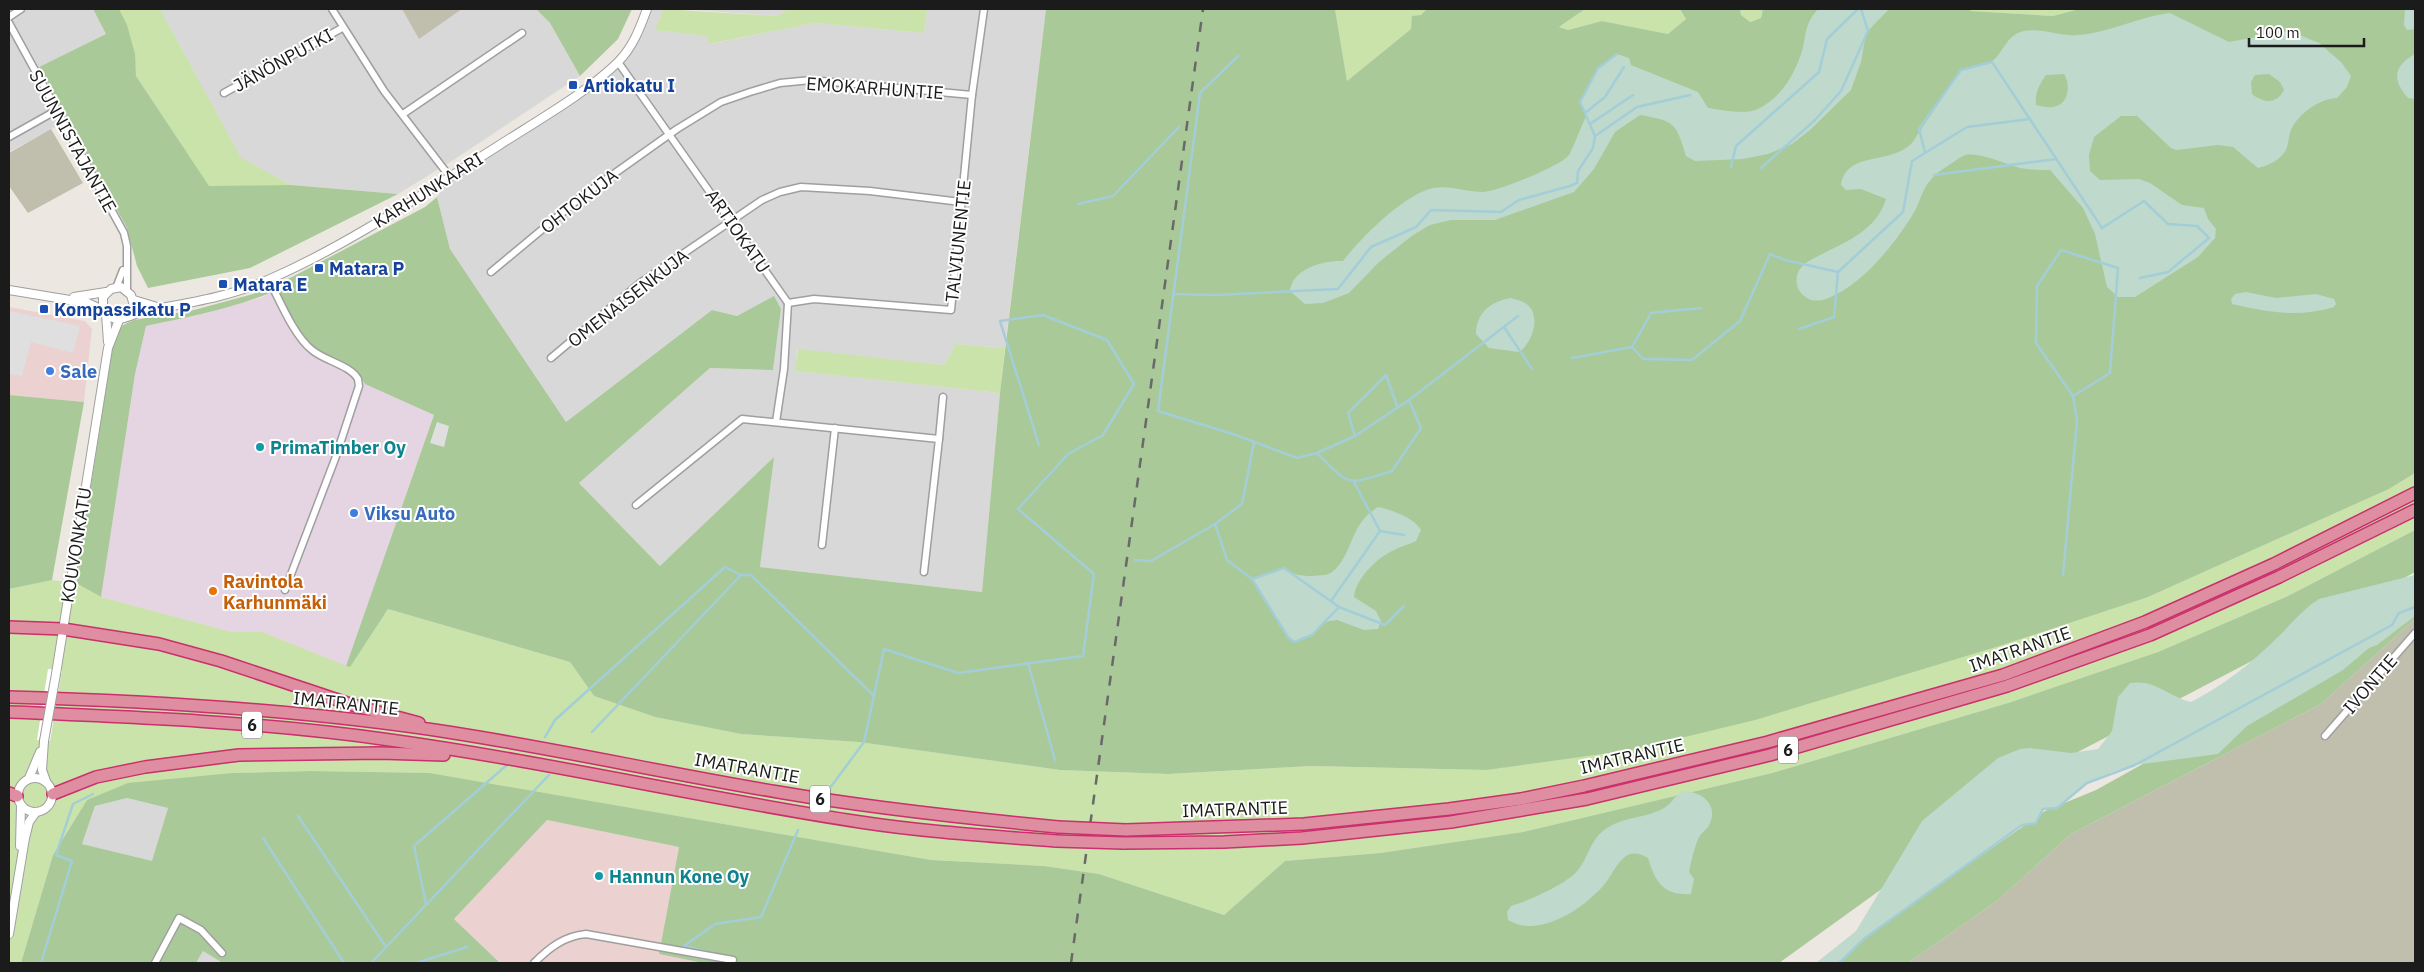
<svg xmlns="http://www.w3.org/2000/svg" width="2424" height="972" font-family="'IBM Plex Sans',sans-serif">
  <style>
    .residential { fill: #d9d8d8 }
    .commercial { fill: #ecd1d1 }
    .industrial { fill: #e5d4e2 }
    .construction { fill: #c0bfae }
    .grass { fill: #c9e3aa }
    .forest { fill: #a9c999; fill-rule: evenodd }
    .wetland { fill: #bfd9cc; fill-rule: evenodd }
    .parking { fill: #dfdfdf }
    .pier { fill: #fff }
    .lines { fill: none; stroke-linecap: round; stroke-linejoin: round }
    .stream { stroke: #a4ced7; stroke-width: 2.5 }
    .minor-casing { stroke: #9f9f9f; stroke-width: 9 }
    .tertiary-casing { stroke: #9f9f9f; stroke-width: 10 }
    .motorway-casing { stroke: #c9306c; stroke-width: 14 }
    .minor { stroke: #fff; stroke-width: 6 }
    .tertiary { stroke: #fff; stroke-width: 8 }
    .motorway { stroke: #df8da1; stroke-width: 11 }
    .rail { stroke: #696969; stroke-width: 2.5; stroke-dasharray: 10 10; stroke-linecap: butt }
    .tertiary-bridge-casing { stroke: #9f9f9f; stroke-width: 10; stroke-linecap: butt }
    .motorway-bridge-casing { stroke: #c9306c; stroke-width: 14; stroke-linecap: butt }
    .tertiary-bridge { stroke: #fff; stroke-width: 8 }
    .motorway-bridge { stroke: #df8da1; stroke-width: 11 }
    .transit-dot { fill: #1a4fb4; stroke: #fff; stroke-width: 2 }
    .shop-dot { fill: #3f7fe0; stroke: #fff; stroke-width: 2 }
    .culture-dot { fill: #0f9aa8; stroke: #fff; stroke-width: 2 }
    .food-dot { fill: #e8710a; stroke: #fff; stroke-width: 2 }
    .labels { text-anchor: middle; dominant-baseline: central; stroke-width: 4; stroke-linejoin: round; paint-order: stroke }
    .shield { fill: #fff; stroke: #5f5f5f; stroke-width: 1 }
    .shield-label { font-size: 16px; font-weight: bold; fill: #1b1b1b }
    .street-label { font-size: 18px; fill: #1b1b1b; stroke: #fff }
    .transit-label { font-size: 18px; font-weight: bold; fill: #164399; stroke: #fff; text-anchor: start }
    .shop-label { font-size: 18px; font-weight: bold; fill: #366cbe; stroke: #fff; text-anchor: start }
    .culture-label { font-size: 18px; font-weight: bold; fill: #0d838f; stroke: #fff; text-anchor: start }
    .food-label { font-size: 18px; font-weight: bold; fill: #c56008; stroke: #fff; text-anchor: start }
  </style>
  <rect width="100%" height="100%" fill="#ece8e1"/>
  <g class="residential">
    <polygon points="9,9 93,9 106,34 39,67 68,120 9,152"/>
    <polygon points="160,9 402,9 419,38 462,9 536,9 550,23 580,76 455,159 398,194 291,185 241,159"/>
    <polygon points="647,9 664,9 656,30 708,36 710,44 815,23 924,33 927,9 1046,9 1005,348 956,344 944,365 797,350 796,371 1000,393 982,592 760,567 773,458 660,566 579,483 710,368 773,370 781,309 774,297 737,316 712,310 566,422 450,249 437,197 450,177 543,117 618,62"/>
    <polygon points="681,9 788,9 778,16"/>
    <polygon points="127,798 168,808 152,862 82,844 95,806"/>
    <polygon points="203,951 221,961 223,963 196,963"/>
  </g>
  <g class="commercial">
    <polygon points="9,307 85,321 92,329 84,402 9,395"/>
    <polygon points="547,820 679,847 659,954 703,963 500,963 454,919"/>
  </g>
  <polygon class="industrial" points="277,290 302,337 321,354 358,373 365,384 434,415 346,666 262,632 232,632 101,597 135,374 146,326 195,316 260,298"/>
  <g class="construction">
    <polygon points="402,9 462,9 419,39"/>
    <polygon points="51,129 83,183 28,213 9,186 9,153"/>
    <polygon points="2415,619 2415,963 1908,963 1997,901 2071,834 2321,704"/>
  </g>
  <g class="grass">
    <path d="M119,9H160L241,158L291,185L209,187L136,76C135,51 130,31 119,9Z"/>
    <polygon points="664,9 778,16 788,9 927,9 924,33 815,23 709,44 707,36 655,30"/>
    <polygon points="1335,9 1427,9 1411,29 1347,81"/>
    <polygon points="1585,9 1680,9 1686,19 1668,34 1602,21 1568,30 1559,27"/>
    <polygon points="1740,9 1763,9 1761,18 1749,22 1741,15"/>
    <polygon points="1969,9 2079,9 2053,16 1971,11"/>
    <polygon points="956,344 1005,348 1000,393 795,371 798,349 944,365"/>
    <polygon points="2415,473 2415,530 2288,596 2158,652 2008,703 1772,773 1523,832 1380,853 1285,861 1224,915 1099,874 1044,866 931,860 430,773 311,771 233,773 87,800 53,855 21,963 9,963 9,589 51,580 76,583 101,597 232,632 262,632 349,667 388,609 570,662 594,696 655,717 741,734 859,742 1060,770 1168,774 1312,766 1486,770 2148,597 2389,489"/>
  </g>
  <g class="forest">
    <polygon points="93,9 119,9 127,25 135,54 136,76 209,186 291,185 398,194 250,268 148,288 137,266 127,228 39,67 106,34"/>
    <polygon points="536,9 632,9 618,39 580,76 550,23"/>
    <path d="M1046,9H1335L1347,81L1411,29L1412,16L1421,15L1427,9H1585L1559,27L1568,30L1602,21L1668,34L1686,19L1680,9H1740L1741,15L1750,22L1761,18L1763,9H1969L1971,11L2053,16L2079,9H2415V473L2389,489L2148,597L1996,647L1755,720L1631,750L1486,770L1312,766L1168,774L1060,770L859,742L741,734L655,717L594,696L570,662L388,609L350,667L346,666L434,415L365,384L358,373L321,354L302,337L277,290C236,308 190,317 146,326L135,374L101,597L76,583L113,343L121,326L134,320L194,310L253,294L292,277L425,207L437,197L450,249L566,422L712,310L737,316L774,296L781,309L773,370L710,368L579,483L660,566L774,457L760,567L982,592L1000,393Z"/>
    <polygon points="9,395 84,402 52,580 9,589"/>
    <path d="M2415,530V572L2309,631L2055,764L1779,963H703L659,954L679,847L547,820L454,919L500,963H223L203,951L196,963H21L53,855L87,800L128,783L233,773L311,771L430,773L931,860L1044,866L1099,874L1224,915L1285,861L1380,853L1523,832L1772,773L2008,703L2158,652L2288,596ZM127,798L168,808L152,861L82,844L95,806Z"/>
    <polygon points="2415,616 2415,619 2321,704 2071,834 1997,901 1908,963 1836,963 1851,946 2045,811 2096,790 2317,667"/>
  </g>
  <g class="wetland">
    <path d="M1818,9H1889L1866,33L1861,62L1851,90L1810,130L1792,144L1768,154L1743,159L1695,161L1686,156C1676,123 1675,121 1640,115L1615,132L1594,169L1574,192L1495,220H1451L1430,225L1413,235L1379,262L1349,293L1323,303L1305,304L1290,291C1292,269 1323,260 1343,261C1362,237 1403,195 1433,188C1449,185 1467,192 1483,192C1499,191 1559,167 1569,155C1572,151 1582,124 1586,117L1580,102L1598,68L1617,54L1629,58L1631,65L1698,92L1708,108C1722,110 1745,115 1758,109C1781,98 1795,74 1802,51C1807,32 1804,25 1818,9Z"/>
    <polygon points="2405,9 2415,9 2415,29 2407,30 2404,25"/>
    <path d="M2170,13L2229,42L2290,31L2319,43L2341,62L2351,76L2347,87L2337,98C2319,99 2299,113 2291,130C2288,137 2289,147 2284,153C2278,161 2267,166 2258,168L2233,147L2218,145L2176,150L2171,148L2137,116H2121L2094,137L2089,155L2090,171L2100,180L2139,179L2150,183L2182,205L2204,208L2208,219L2216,229L2215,238L2198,257L2135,297H2118L2107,287L2095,234L2083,208L2050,170C2040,170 2030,170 2020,168C2006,164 1979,152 1965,155C1960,157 1954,162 1949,165C1917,185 1927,195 1908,222C1889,251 1860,286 1826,299C1800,308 1784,275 1809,261C1838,244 1875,235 1886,199L1861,189L1846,190L1841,185C1847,150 1889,166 1912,143L1961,70C1970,67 1983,66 1991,62C2001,56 2005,40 2016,34C2033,24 2059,37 2077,35C2110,33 2137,17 2170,13ZM2064,74C2071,85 2069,105 2053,107C2048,108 2041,106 2036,105C2035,93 2039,85 2046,75ZM2269,74L2280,82L2284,90C2276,105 2263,103 2252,94L2251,82L2255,75Z"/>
    <path d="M2415,54V99L2408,98C2392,80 2393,66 2415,54Z"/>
    <path d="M2246,292L2276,298L2316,294L2334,299L2336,304L2334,307C2299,318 2266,312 2232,304L2231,299L2235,294Z"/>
    <path d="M1511,298C1517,300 1524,301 1529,306C1541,319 1531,344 1519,352L1489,348L1476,334C1476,313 1491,301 1511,298Z"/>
    <path d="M1378,507C1392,510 1413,517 1421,530L1416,541C1409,545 1401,546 1394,550C1377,558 1356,578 1354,597L1376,611L1381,621L1378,629L1364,630L1337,620L1324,622L1312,635L1294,642L1288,637L1252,579L1284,568C1294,575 1301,576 1313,576C1319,575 1327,576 1332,572C1353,556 1349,524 1378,507Z"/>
    <path d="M2415,575V616L2377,645L2369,648L2343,670L2247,726L2218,754L2135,765L2114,771L2087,783L2057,808L2043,809L2036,823L2022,825L1865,938L1839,963H1816L1856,931L1922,821L1998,758L2020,749L2030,748L2071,753L2098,749L2112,731L2118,697L2130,683C2156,679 2167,696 2191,702C2223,686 2254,661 2279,636C2292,623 2303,609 2319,599Z"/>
    <path d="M1684,791C1704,792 1720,807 1708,827C1705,831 1700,834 1698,839C1694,850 1691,861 1689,872L1694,879L1691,894C1663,896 1655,881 1648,858C1641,854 1634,851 1626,856C1616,863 1611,877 1603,886C1583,909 1538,939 1508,920L1507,912L1511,906C1528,901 1567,884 1578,870C1588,858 1590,841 1603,831C1621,816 1645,819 1664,808C1673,803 1674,795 1684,791Z"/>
  </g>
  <g class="parking">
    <polygon points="9,311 80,326 73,353 31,342 22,376 9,374"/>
    <polygon points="437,422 449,426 444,447 430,443"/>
  </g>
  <polygon class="pier" points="48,669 62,670 50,741 37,740"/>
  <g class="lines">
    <g class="stream">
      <polyline points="1238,56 1200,93 1158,411 1236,435 1297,458 1317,453 1355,436 1409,400 1518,316"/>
      <polyline points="1585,113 1605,97 1624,67"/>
      <polyline points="1590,124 1633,95"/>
      <polyline points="1595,136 1637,107 1690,95"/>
      <polyline points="1925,152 1919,129 1961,70 1992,62 2102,228 2144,201 2168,224 2197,226 2209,238 2168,272 2140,278"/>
      <polyline points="1731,167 1736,146 1819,72 1827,39 1858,9"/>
      <polyline points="1761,168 1815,120 1841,91 1868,31 1861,9"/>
      <polyline points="1934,175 2056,159"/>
      <polyline points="1078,204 1113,196 1179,127"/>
      <polygon points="2061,250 2118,268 2110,373 2073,396 2036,343 2037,286"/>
      <polyline points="1173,294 1217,295 1338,289 1371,247 1416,227 1431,210 1501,212 1519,200 1570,186 1577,183 1578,171 1593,148 1595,136 1580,102 1598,68 1617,54"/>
      <polyline points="1504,327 1532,369"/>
      <polyline points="1799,329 1834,317 1838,272 1903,212 1912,161 1967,127 2030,119"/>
      <polyline points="1632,347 1643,359 1692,360 1740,321 1770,254 1785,260 1838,272"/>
      <polyline points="1572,358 1632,347 1651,313 1701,308"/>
      <polyline points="1355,436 1348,413 1386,375 1397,406"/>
      <path d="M1317,453C1352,488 1345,485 1392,471L1421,428L1409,400"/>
      <polyline points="1354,482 1380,531"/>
      <polyline points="1215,524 1227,560 1252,579 1288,637 1294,642 1312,635 1339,607"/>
      <polyline points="1380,531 1404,535"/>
      <polyline points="1135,560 1151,561 1215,524 1242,504 1254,442"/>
      <polyline points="2063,575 2077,421 2073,396"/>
      <polyline points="1252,579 1284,568 1339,607 1385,625 1404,606"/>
      <polyline points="1331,601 1380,531"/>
      <polyline points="1028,663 1055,760"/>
      <polyline points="592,732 741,575"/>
      <polyline points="545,737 555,720 725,567 741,575 751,575 873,695"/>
      <polyline points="827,792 864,742 884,649 958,673 1083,656 1094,574 1018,509 1068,454 1103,435 1134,384 1107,340 1043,315 1000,321 1039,445"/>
      <polyline points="298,816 386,947"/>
      <polyline points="263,838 344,963"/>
      <polyline points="426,904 414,846 508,764"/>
      <polyline points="684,946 715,924 761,917 798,830"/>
      <polyline points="684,946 716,954"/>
      <polyline points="41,963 72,861 56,855 73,804 93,794"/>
      <polyline points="371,963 549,775"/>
      <polyline points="416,963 467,947"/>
      <polyline points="1839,963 1865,938 2022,825 2036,823 2043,809 2057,808 2087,783 2135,765 2392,625 2399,613 2415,607"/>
    </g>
    <g class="minor-casing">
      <g id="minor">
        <polyline points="332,9 384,91 450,177"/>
        <polyline points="9,17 21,9"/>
        <polyline points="9,23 124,233 127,246 127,290"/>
        <polyline points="618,62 788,303 784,369 776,422"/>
        <polyline points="224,93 342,28"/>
        <polyline points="403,114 522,33"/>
        <polyline points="9,137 57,110"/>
        <polyline points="491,272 580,198 677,129 721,102 750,92 780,83 811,80 972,95"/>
        <path d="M269,280C280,301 294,336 312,350C325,361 350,365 358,379L359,386L335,459L285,590"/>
        <polyline points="116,288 123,270"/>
        <polyline points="788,303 814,299 951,310 972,95 984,9"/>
        <polyline points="551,358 640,283 762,200 780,192 801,187 870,191 961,202"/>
        <polyline points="939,439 943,397"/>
        <polyline points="636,505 742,419 939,439 924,572"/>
        <polyline points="822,545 835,428"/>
        <polyline points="2325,736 2415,633"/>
        <polyline points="155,963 179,918 201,930 222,953"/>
        <path d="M534,963C549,948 564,936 586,934L733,960"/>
      </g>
    </g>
    <g class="tertiary-casing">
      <g id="tertiary">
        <polyline points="9,290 88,303 103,310"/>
        <polyline points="74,297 106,292"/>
        <polyline points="134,300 157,307"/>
        <polyline points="106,314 108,342"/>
        <path d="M128,316L134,306L131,295L121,287L111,289L103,297V310L110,317C122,323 133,313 145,311C187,303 230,297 270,279C350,244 424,193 498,146C535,122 588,92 618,62C633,47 640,28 647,9"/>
        <polyline points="56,674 108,348 119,320"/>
        <polyline points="44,741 42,770 46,781"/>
        <circle cx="35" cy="795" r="17"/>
        <polyline points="29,778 40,752"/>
        <polyline points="20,846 21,806"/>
        <polyline points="9,934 25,838 29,822 36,812"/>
      </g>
    </g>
    <g class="motorway-casing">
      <g id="motorway">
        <polyline points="9,627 63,629 159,644 221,661 356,706 419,723"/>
        <path d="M9,697C157,701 307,710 454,733C562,750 670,774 778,792C871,808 964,818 1058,827"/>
        <path d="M9,712C136,717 264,722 390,740C548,762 703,798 860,822C925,832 991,836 1056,841"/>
        <polyline points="9,793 17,796"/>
        <polyline points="53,794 96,777 145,767 239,755 380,753 444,755"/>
        <polyline points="1126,830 1304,824 1449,809 1521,799 1584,786 1768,742 2003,675 2145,622 2274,564 2415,493"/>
        <polyline points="1123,843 1224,842 1302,838 1451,822 1587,799 1770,755 2007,686 2150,635 2279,577 2415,510"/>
      </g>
    </g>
    <use href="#minor" class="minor"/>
    <use href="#tertiary" class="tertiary"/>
    <use href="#motorway" class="motorway"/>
    <polyline class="rail" points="1071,963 1203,9"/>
    <g class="tertiary-bridge-casing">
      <polyline id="tertiary-bridge" points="44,741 56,674"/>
    </g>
    <g class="motorway-bridge-casing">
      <g id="motorway-bridge">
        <polyline points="1058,827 1126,830"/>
        <polyline points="1056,841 1123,843"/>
      </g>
    </g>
    <use href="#tertiary-bridge" class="tertiary-bridge"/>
    <use href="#motorway-bridge" class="motorway-bridge"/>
  </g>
  <g class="transit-dot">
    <rect x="568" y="80" width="10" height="10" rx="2.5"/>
    <rect x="314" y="263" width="10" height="10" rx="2.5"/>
    <rect x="218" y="279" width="10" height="10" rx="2.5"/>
    <rect x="39" y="304" width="10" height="10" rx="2.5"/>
  </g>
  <g class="shop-dot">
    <circle cx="50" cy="371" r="5"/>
    <circle cx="354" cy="513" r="5"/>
  </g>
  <g class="culture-dot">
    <circle cx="260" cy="447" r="5"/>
    <circle cx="599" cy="876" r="5"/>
  </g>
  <circle class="food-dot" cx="213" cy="591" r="5"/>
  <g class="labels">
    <g class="shield">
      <rect x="242" y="711.5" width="20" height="27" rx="4"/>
      <rect x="1778" y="736.5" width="20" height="27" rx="4"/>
      <rect x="810" y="785.5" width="20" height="27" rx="4"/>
    </g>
    <g class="shield-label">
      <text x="252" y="725">6</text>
      <text x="1788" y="750">6</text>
      <text x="820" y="799">6</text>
    </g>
    <g class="street-label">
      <text transform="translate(283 60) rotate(-29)">JÄNÖNPUTKI</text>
      <text transform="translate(875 88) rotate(4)">EMOKARHUNTIE</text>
      <text transform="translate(73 141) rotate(61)">SUUNNISTAJANTIE</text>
      <text transform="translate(428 190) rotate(-32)">KARHUNKAARI</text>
      <text transform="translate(579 201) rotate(-38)">OHTOKUJA</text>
      <text transform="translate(738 231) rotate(55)">ARTIOKATU</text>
      <text transform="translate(958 241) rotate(-84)">TALVIUNENTIE</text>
      <text transform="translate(628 298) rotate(-38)">OMENAISENKUJA</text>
      <text transform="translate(76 545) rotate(-81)">KOUVONKATU</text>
      <text transform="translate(2020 649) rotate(-19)">IMATRANTIE</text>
      <text transform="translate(2370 684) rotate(-49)">IVONTIE</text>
      <text transform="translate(346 703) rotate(6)">IMATRANTIE</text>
      <text transform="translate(1632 756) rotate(-13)">IMATRANTIE</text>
      <text transform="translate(747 768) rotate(10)">IMATRANTIE</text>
      <text transform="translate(1235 809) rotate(-2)">IMATRANTIE</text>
    </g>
    <g class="transit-label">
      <text x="583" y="85">Artiokatu I</text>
      <text x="329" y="268">Matara P</text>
      <text x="233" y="284">Matara E</text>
      <text x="54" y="309">Kompassikatu P</text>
    </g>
    <g class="shop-label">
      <text x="60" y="371">Sale</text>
      <text x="364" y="513">Viksu Auto</text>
    </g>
    <g class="culture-label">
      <text x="270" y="447">PrimaTimber Oy</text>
      <text x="609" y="876">Hannun Kone Oy</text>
    </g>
    <g class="food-label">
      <text x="223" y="581">Ravintola<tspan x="223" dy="21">Karhunmäki</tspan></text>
    </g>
  </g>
  <rect width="2424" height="972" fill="none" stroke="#1b1b1b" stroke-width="20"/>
  <path d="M2249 38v8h115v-8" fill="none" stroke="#1b1b1b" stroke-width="2.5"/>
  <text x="2256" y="38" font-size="15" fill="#1b1b1b" stroke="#ffffff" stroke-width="4" paint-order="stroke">100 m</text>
</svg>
